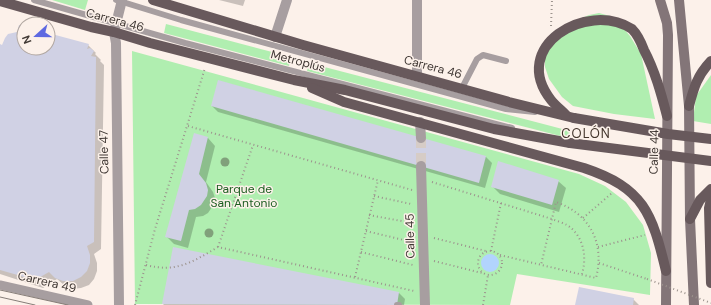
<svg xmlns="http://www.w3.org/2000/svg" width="711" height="305" font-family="'DM Sans',sans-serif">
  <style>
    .green { fill: #b0eeb0 }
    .water { fill: #b2d4fd }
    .shadow { fill: #0003 }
    .building { fill: #d0d1e4 }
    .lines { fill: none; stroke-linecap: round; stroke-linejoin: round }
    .tertiary-tunnel { stroke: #d6ccc6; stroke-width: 10; stroke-dasharray: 10 5; stroke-linecap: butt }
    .path { stroke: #9c938d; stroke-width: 2; stroke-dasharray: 1 3; stroke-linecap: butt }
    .service { stroke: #a79ea0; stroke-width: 6 }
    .pedestrian { stroke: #a79ea0; stroke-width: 9 }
    .tertiary { stroke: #a79ea0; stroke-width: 10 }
    .secondary { stroke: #837578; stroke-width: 10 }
    .primary { stroke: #68595c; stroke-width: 10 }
    .tram { stroke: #867d78; stroke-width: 1 }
    .path-bridge { stroke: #9c938d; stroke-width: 2; stroke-dasharray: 1 3; stroke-linecap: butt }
    .primary-bridge { stroke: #68595c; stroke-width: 10 }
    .tree { fill: #81a07b }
    .labels { text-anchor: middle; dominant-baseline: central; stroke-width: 3; stroke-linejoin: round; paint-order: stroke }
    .street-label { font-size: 12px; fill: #403834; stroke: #fcf1ea }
    .park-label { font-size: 12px; fill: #1c5e20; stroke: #fcf1ea }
    .neighbourhood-label { font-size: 13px; letter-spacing: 1px; fill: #43352c; stroke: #fcf1ea }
  </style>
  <rect width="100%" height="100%" fill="#fcf1ea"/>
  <g class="green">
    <polygon points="52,0 88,0 85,10"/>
    <polygon points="599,13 610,16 617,21 630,36 641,54 655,119 614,114 573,106 562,97 549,79 545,67 545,55 570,23 589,15"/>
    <polygon points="166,24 291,57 289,66 164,33"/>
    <polygon points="132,51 579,174 605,186 626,202 643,225 651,253 650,295 517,274 510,305 135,304"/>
    <polygon points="309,63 570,131 568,138 307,71"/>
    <polygon points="711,75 711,124 693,121 696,96"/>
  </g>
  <circle class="water" cx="490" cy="263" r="9"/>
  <g class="shadow">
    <polygon points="219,0 245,0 243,6"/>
    <polygon points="24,27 24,48 48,48 48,34 88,45 96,53 95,54 101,60 100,61 104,65 101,249 94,254 97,263 97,271 94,279 89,285 81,288 72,289 64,285 57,279 43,288 0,274 0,45 3,46"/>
    <polygon points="219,81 486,157 492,163 485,188 218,112 212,106"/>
    <polygon points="195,135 208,138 215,146 206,182 213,192 215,198 214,204 208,213 203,216 196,217 188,248 174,244 166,236"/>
    <polygon points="558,181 566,188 559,212 500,194 492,186"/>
    <polygon points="399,293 405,299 404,305 164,305 163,304"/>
    <polygon points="633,299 639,305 576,305"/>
  </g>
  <g class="building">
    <polygon points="19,25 24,26 24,48 48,48 48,33 89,44 87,49 90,48 94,51 91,56 96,57 94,242 87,246 90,255 90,263 87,271 81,277 73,281 63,281 55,278 49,272 35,280 0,270 0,44 2,45 5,38 8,34 17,32"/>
    <polygon points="218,80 486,156 479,183 211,106"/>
    <polygon points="194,133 208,137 199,174 206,183 208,190 207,196 201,205 195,209 189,210 181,241 165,237"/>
    <polygon points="498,161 559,180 552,205 491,187"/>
    <polygon points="173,247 399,292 397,305 162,304"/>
    <polygon points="579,287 634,298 633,305 575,305"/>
  </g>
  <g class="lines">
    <polyline class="tertiary-tunnel" points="421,138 421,166"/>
    <g class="path">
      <polyline points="551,26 552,0"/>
      <polyline points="188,126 412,190"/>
      <path d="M432,182L552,219C557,221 563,223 567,225C584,236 587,257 582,274"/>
      <polyline points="374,196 411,204"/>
      <polyline points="369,215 412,223"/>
      <polyline points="583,218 612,193"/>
      <polyline points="366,231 412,242"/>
      <polyline points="434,238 486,251"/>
      <polyline points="218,247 253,145"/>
      <polyline points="598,247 645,235"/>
      <circle cx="490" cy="263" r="12"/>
      <polyline points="491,251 501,203"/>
      <polyline points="361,252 413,265"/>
      <path d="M500,255L596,278C605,243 590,214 556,202L541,265"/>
      <polyline points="434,261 482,273"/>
      <polyline points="599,263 647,279"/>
      <path d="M146,265C177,273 192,262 218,247L414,291"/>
      <polyline points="355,277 378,180"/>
      <polyline points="135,305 155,229 205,68"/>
      <polyline points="483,305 488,275"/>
    </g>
    <g class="service">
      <polyline points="34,0 185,43 512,128"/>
      <polyline points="116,0 181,20 506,109 535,112"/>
      <polyline points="462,88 477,59 483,55 506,61"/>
      <polyline points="397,305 399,305"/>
    </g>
    <polyline class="pedestrian" points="0,285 88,305"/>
    <g class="tertiary">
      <polyline points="417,0 417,76"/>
      <polyline points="275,37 287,0"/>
      <polyline points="420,122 421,138"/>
      <polyline points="421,166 425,305"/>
      <polyline points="119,305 116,43 114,32 122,0"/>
    </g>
    <g class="secondary">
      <polyline points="660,0 667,23 668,35 666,305"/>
      <polyline points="679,0 689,106 690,219 694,305"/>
    </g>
    <g class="primary">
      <polyline points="153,0 303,45 509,102 574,118"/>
      <polyline points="0,1 91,27 114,32 150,43 294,80 345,90 494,129 570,143"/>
      <path d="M312,88L344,102L584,168C644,188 652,213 666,271"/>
      <path d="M689,106C694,87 697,76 711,61"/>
      <path d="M566,115C561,110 555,105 551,100C509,47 586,0 632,29C638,35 641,42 644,50C655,71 661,93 667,116"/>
      <polyline points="711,199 709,208 711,283"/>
      <polyline points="690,219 700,200 711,189"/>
    </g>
    <g class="tram">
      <polyline points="0,290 68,305"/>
      <polyline points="0,297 35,305"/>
    </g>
    <polyline class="path-bridge" points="647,279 711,303"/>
    <g class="primary-bridge">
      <polyline points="574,118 668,134 711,139"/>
      <polyline points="570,143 711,161"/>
    </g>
  </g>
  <g class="tree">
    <circle cx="225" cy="162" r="4.5"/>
    <circle cx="209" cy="233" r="4.5"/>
  </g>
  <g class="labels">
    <g class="street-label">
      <text transform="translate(115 20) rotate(15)">Carrera 46</text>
      <text transform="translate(298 61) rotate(15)">Metroplús</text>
      <text transform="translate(433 67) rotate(15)">Carrera 46</text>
      <text transform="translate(104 152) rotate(-91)">Calle 47</text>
      <text transform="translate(654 152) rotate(-89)">Calle 44</text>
      <text transform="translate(410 236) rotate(-91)">Calle 45</text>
      <text transform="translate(47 282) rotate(13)">Carrera 49</text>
    </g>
    <g class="park-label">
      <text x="244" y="189">Parque de<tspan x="244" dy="14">San Antonio</tspan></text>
    </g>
    <g class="neighbourhood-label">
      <text x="586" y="133">COLÓN</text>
    </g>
  </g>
  <g transform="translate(36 36) rotate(249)"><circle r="19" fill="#fcf1ea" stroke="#b1a7a1"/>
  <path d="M0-3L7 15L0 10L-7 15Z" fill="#5e69e1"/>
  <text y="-6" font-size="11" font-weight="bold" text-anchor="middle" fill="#403834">N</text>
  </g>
</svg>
